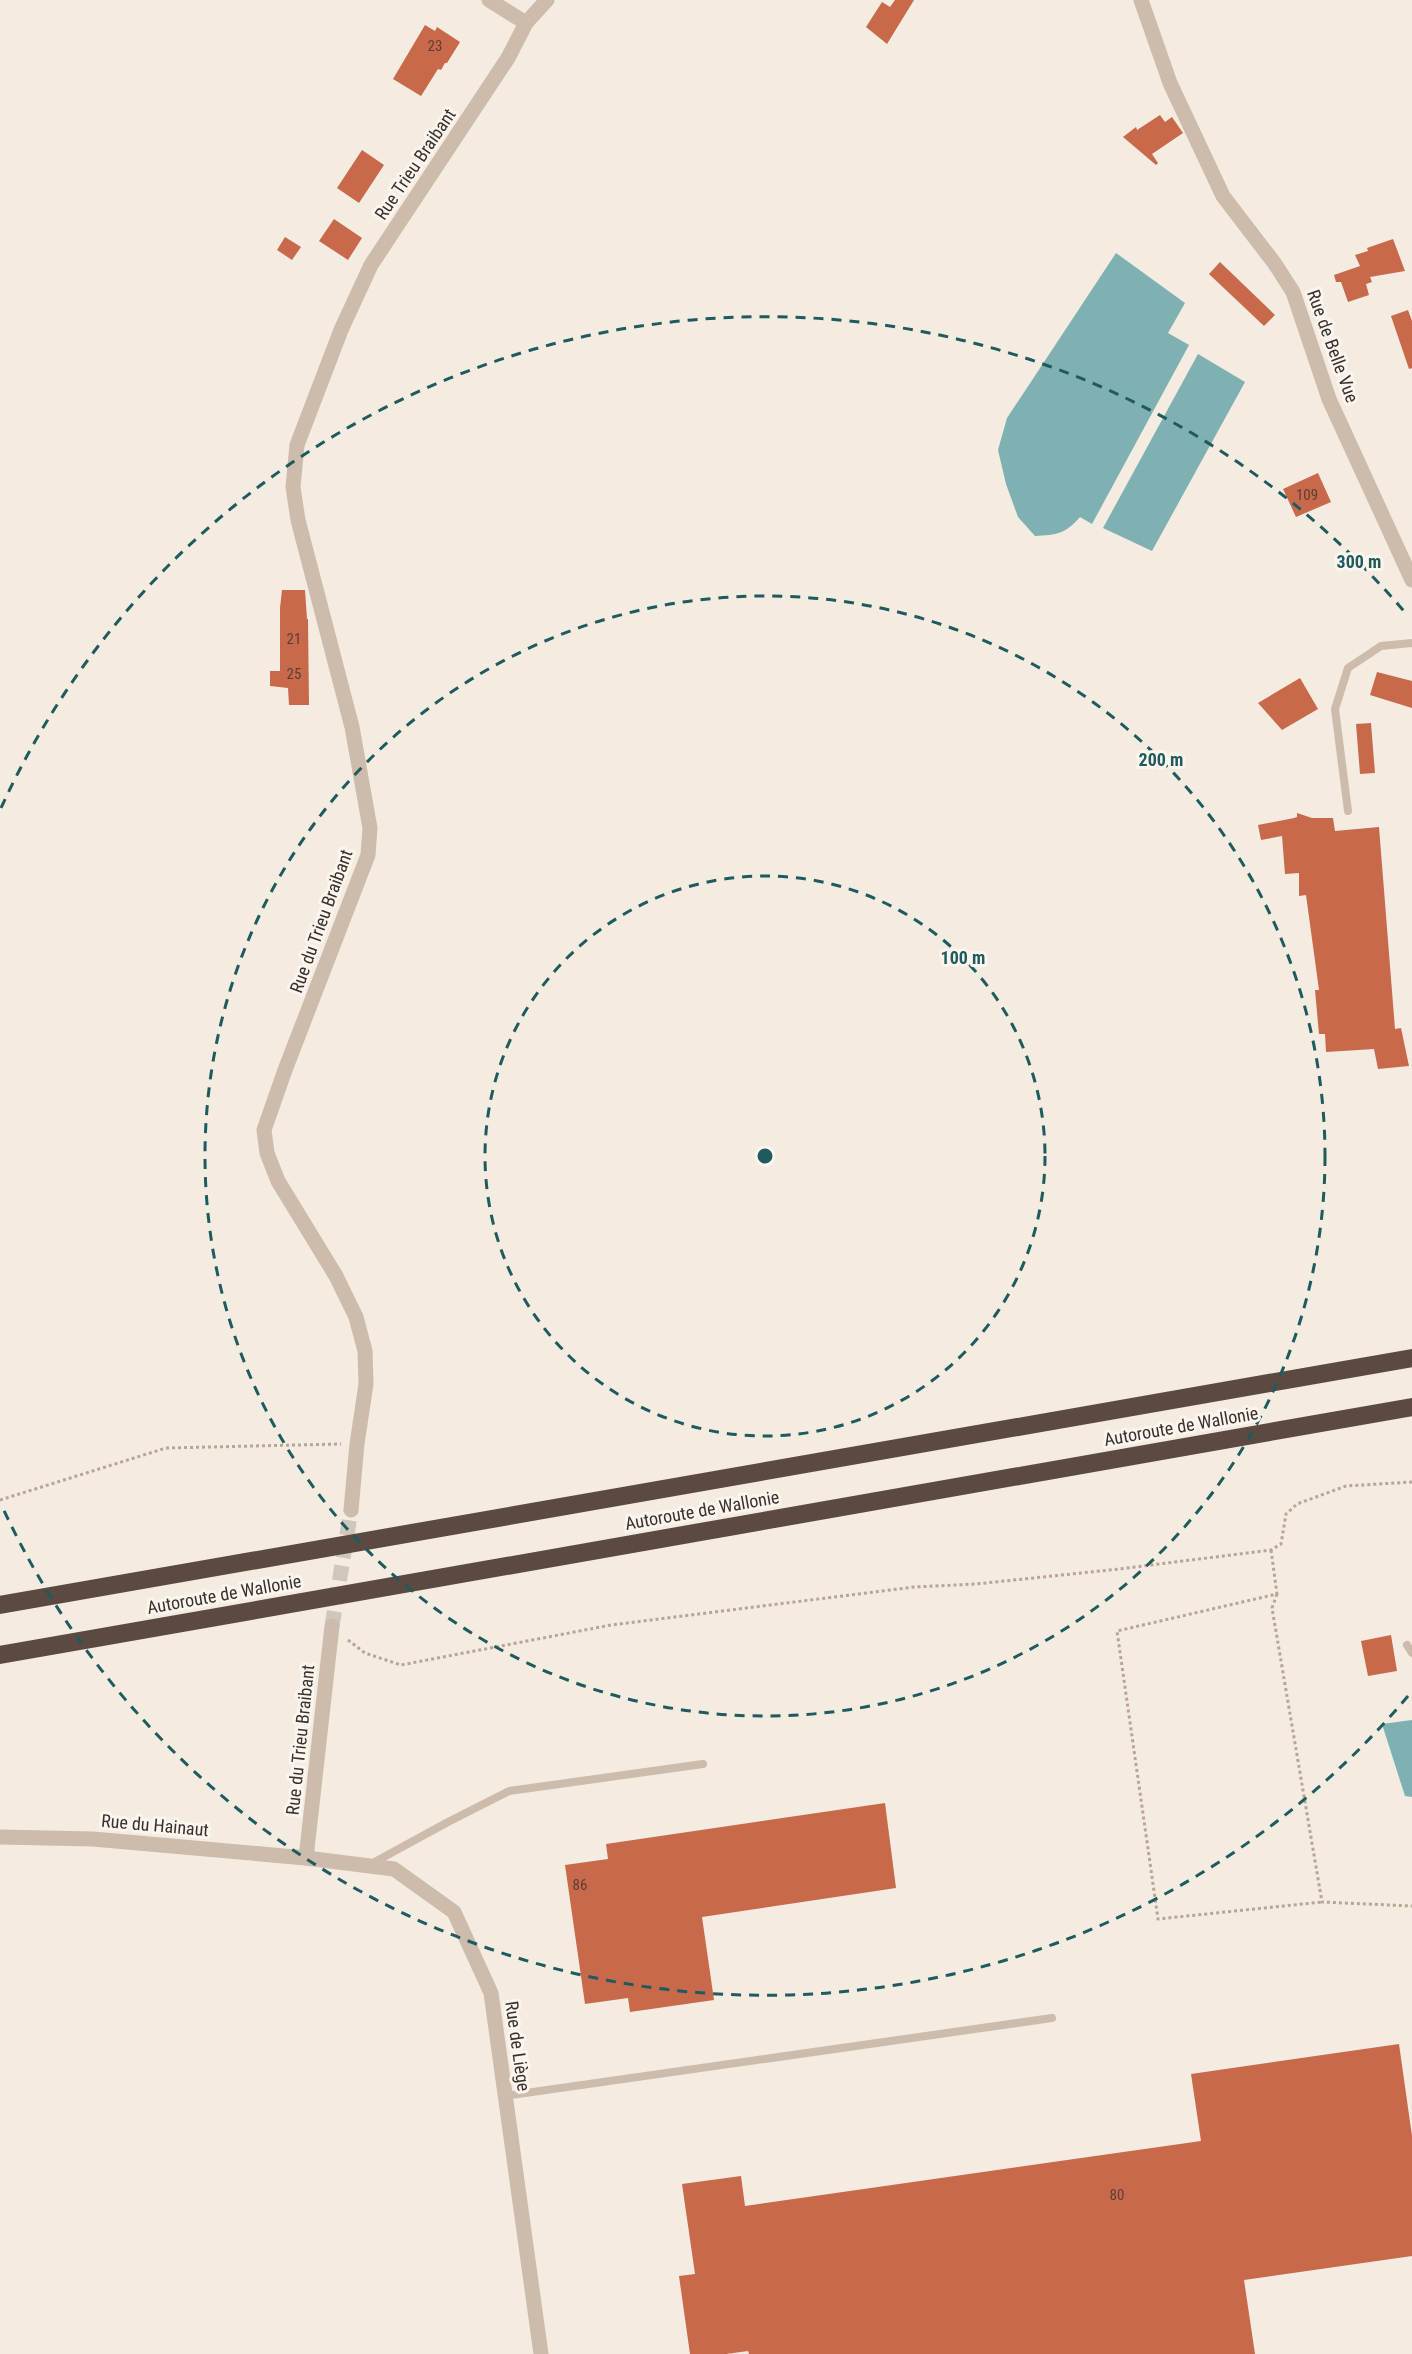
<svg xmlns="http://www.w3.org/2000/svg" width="1412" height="2354" font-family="'Roboto Condensed',sans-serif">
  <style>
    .water { fill: #7fb0b2 }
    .building { fill: #c8694b }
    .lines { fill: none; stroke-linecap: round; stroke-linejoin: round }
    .street-tunnel { stroke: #cfc6bd; stroke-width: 15; stroke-dasharray: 15 8; stroke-linecap: butt }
    .path { stroke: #b9a596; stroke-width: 3; stroke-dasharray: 3 3; stroke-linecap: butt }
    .lane { stroke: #cdbbac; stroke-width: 8 }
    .street { stroke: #cdbbac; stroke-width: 15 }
    .highway { stroke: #5c4a42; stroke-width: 18 }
    .ring { fill: none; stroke: #1f5a5e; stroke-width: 3; stroke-dasharray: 10 8 }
    .labels { text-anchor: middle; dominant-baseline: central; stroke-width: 6; stroke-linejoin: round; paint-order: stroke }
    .number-label { font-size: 15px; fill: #5e3e33 }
    .street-label { font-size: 18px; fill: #3b302b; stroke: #fbf5ee }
    .centre { fill: #1f5a5e; stroke: #fbf5ee; stroke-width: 3 }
    .ring-label { font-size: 18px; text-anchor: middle; font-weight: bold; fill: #1f5a5e; stroke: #fbf5ee; stroke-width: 6; stroke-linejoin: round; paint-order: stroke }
  </style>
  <rect width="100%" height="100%" fill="#f4ebe1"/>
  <g class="water">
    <path d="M1116,253L1185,303L1168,333L1189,345L1092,524L1080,517C1065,534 1057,535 1035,536L1018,517L1006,484L998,450L1007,418Z"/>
    <polygon points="1198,354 1245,382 1152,551 1103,528"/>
    <polygon points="1412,1720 1412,1797 1405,1796 1382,1724"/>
  </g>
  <g class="building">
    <polygon points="895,0 914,0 887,44 866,27 882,2 890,7"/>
    <polygon points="425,25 435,31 437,27 460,42 447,63 445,63 441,70 438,69 421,96 393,79"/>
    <polygon points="1160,115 1165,122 1172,117 1183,133 1152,154 1158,163 1156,165 1123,137 1136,127 1137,130"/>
    <polygon points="362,150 384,165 359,203 337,188"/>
    <polygon points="334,219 362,238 348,260 319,241"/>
    <polygon points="285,237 301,247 292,260 277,250"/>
    <polygon points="1393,239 1405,271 1370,277 1372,282 1366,284 1369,295 1348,302 1341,282 1336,282 1334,275 1360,266 1355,255 1368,251 1367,248"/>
    <polygon points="1220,262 1275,315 1264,326 1209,274"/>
    <polygon points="1408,310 1412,321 1412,368 1409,369 1391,316"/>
    <polygon points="1318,473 1331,502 1296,517 1283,489"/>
    <polygon points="282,590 305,590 307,619 308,619 309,705 289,705 288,688 270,686 270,671 280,671 280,608"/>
    <polygon points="1377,672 1412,681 1412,708 1370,695"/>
    <polygon points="1300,678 1318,709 1282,730 1258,703"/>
    <polygon points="1371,723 1375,773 1360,774 1356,724"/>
    <polygon points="1297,813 1312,818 1333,818 1335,831 1379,827 1395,1029 1401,1028 1409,1066 1378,1069 1374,1049 1326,1052 1325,1034 1319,1034 1315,990 1319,990 1306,895 1299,896 1299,873 1285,874 1282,836 1261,840 1258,825 1294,818 1297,817"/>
    <polygon points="1391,1635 1397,1671 1368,1676 1361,1641"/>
    <polygon points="885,1803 896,1888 702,1917 714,2000 630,2012 628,1998 585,2004 565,1865 608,1859 606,1844"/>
    <polygon points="1399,2044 1412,2136 1412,2256 1244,2280 1255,2354 749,2354 748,2351 726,2354 690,2354 679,2276 695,2274 682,2184 741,2176 745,2206 1201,2141 1191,2074"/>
  </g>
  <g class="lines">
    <polyline class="street-tunnel" points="332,1626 351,1510"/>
    <g class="path">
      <polyline points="0,1500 166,1448 341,1444"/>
      <polyline points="1271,1550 1277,1594 1117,1631 1158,1919 1322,1902"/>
      <polyline points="1277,1594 1272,1608 1322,1902 1412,1906"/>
      <polyline points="348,1640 365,1653 401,1665 611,1625 914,1587 976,1584 1119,1569 1271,1550 1281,1544 1286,1514 1297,1504 1346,1486 1412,1482"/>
    </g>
    <g class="lane">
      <polyline points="1348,811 1335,709 1348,668 1381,646 1412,643"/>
      <polyline points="1407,1645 1412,1653"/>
      <polyline points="371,1864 448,1822 509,1791 703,1764"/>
      <polyline points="505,2096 1052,2018"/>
    </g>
    <g class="street">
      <polyline points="489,0 526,23 547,0"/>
      <polyline points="1141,0 1170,83 1223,196 1275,264 1293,292 1329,399 1412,580"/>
      <polyline points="351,1510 357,1444 366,1384 365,1351 356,1317 336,1276 278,1181 267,1153 264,1130 285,1070 368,855 370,828 352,727 298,520 293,487 297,445 341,330 371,265 508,58 526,23"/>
      <polyline points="0,1837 93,1839 306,1858 394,1869 454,1912 491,1993 541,2354"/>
      <polyline points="306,1858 332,1626"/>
    </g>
    <g class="highway">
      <polyline points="0,1605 1412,1358"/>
      <polyline points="0,1655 1412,1407"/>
    </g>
  </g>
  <g class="ring">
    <circle cx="765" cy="1156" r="280"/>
    <circle cx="765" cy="1156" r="560"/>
    <path d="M1408 1696A840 840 0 0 1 1 1504M1 808A840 840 0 0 1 1408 616"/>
  </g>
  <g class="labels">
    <g class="number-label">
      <text x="435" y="46">23</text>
      <text x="1307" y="495">109</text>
      <text x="294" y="639">21</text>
      <text x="294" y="674">25</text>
      <text x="580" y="1885">86</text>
      <text x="1117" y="2195">80</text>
    </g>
    <g class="street-label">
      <text transform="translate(415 164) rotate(-56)">Rue Trieu Braibant</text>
      <text transform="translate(1333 346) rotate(70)">Rue de Belle Vue</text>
      <text transform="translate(321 921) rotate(-70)">Rue du Trieu Braibant</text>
      <text transform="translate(1181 1426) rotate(-10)">Autoroute de Wallonie</text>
      <text transform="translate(702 1510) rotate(-10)">Autoroute de Wallonie</text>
      <text transform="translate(224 1594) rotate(-10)">Autoroute de Wallonie</text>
      <text transform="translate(300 1740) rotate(-84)">Rue du Trieu Braibant</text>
      <text transform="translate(155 1825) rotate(5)">Rue du Hainaut</text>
      <text transform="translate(518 2046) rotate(82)">Rue de Liège</text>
    </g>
  </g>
  <circle cx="765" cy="1156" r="9" class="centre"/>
  <g class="ring-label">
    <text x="1359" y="568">300 m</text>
    <text x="1161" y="766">200 m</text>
    <text x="963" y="964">100 m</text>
  </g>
</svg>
